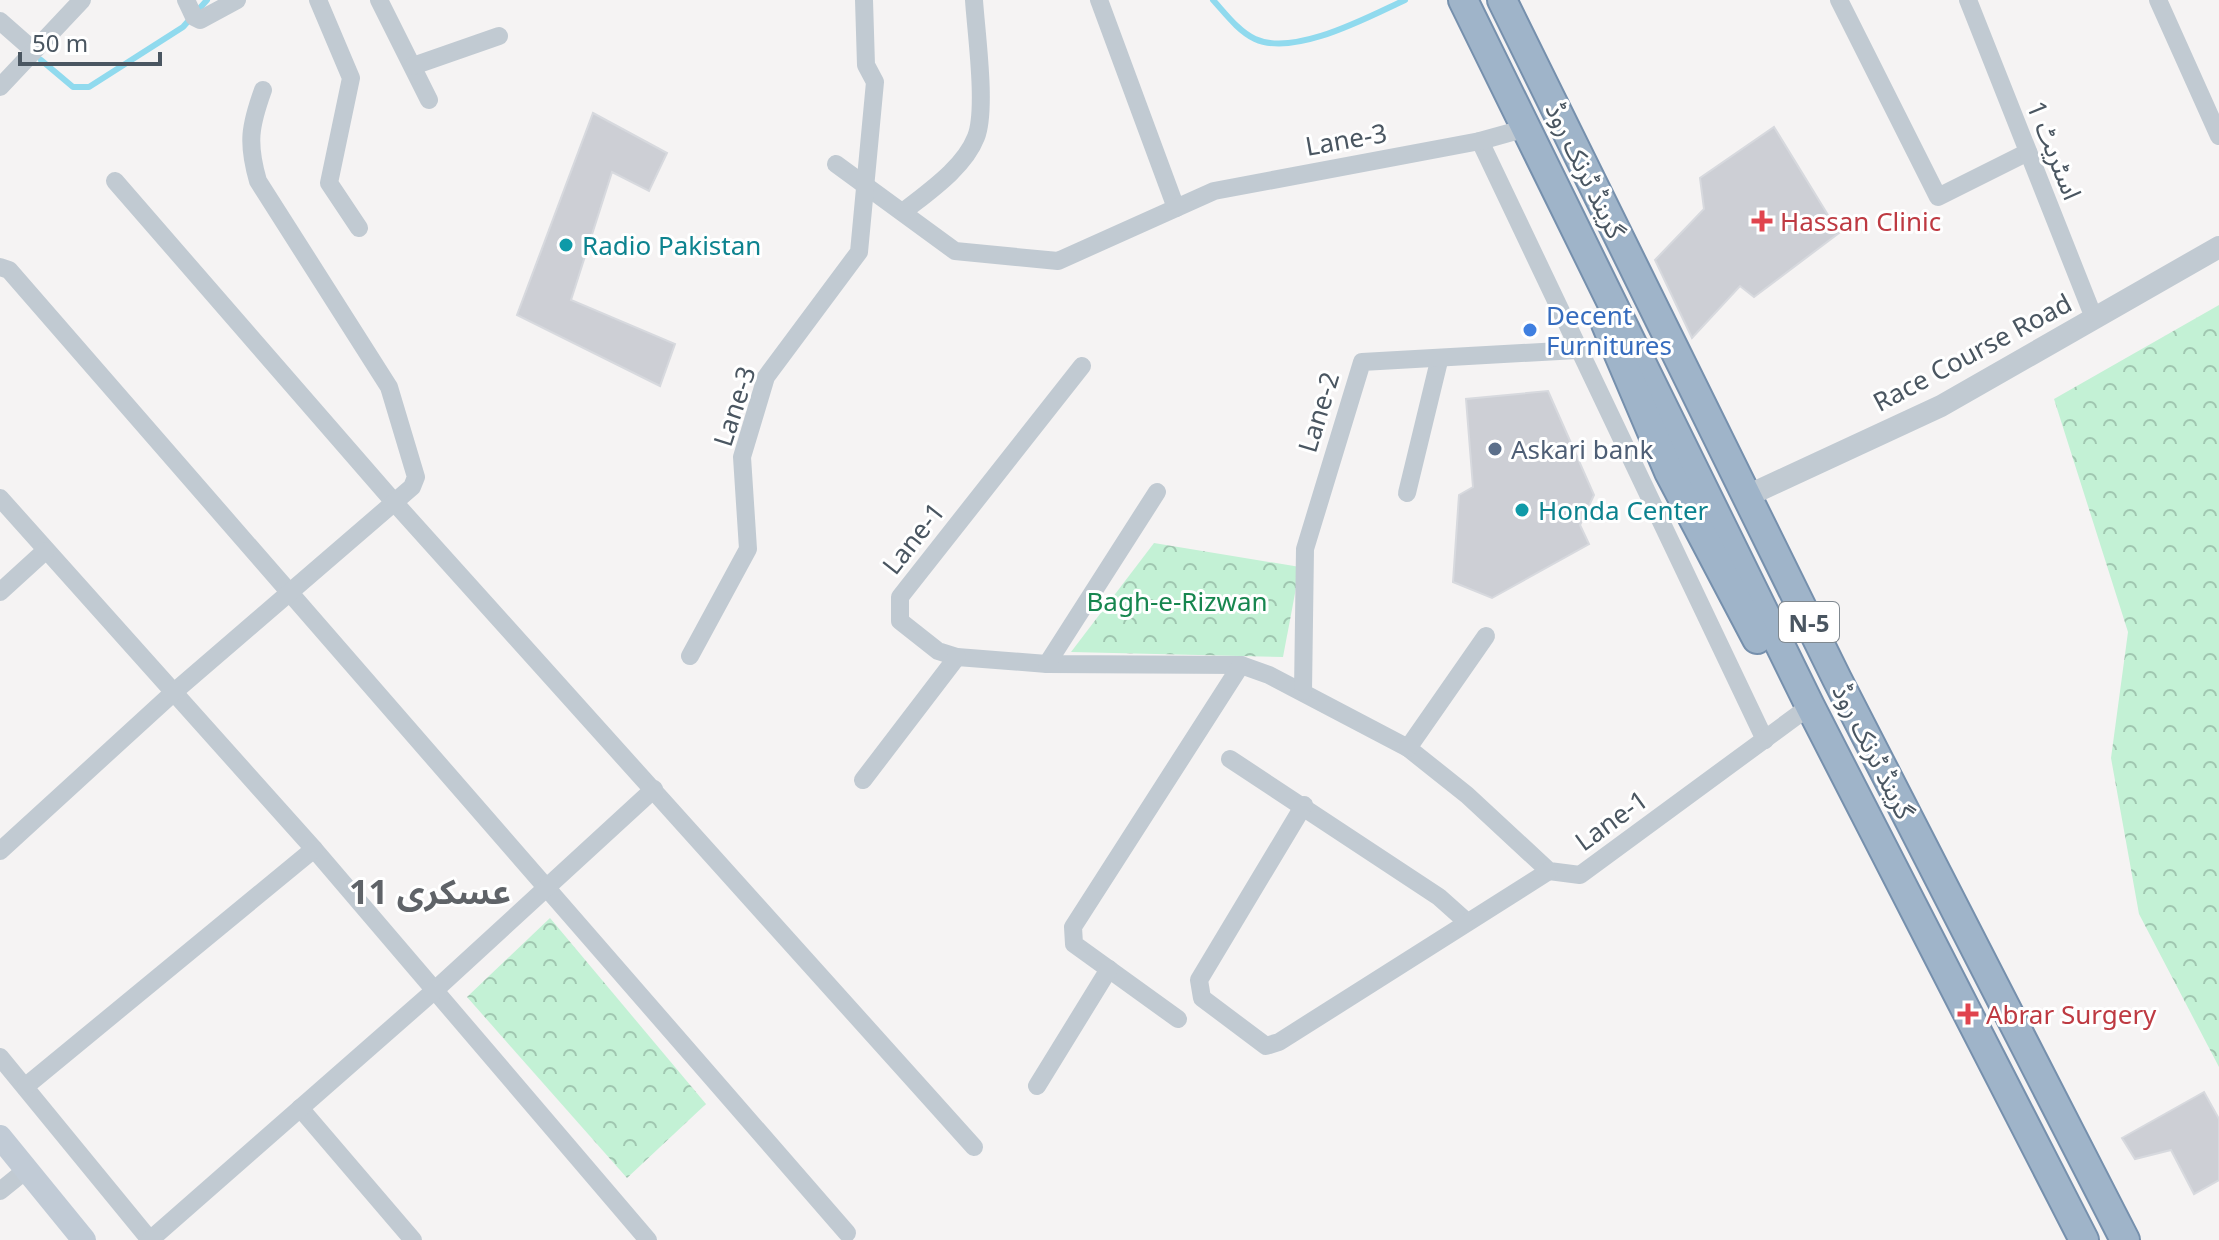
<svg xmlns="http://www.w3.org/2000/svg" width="2219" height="1240" font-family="'Noto Sans','Noto Sans Arabic',sans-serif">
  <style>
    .forest { fill: url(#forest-crowns) }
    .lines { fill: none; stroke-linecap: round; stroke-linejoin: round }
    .stream { stroke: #90daee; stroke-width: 6 }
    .building { fill: #cdcfd5; stroke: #d7d9de; stroke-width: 2 }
    .trunk-casing { stroke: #7690ad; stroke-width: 32 }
    .minor { stroke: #c1cad2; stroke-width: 18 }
    .tertiary { stroke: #c1cad2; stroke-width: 22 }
    .secondary { stroke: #c1cbd6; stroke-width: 24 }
    .trunk { stroke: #9fb4c9; stroke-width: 28 }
    .health-dot { fill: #e0444e; stroke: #fff; stroke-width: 3 }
    .culture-dot { fill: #0f9aa8; stroke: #fff; stroke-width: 3 }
    .shop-dot { fill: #3f7fe0; stroke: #fff; stroke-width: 3 }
    .service-dot { fill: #5c6f8a; stroke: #fff; stroke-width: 3 }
    .labels { text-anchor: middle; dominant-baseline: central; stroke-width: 6; stroke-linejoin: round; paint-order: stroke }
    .shield { fill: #fff; stroke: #808990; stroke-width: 2 }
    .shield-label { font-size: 24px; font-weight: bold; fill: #4a5661 }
    .street-label { font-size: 26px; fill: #4a5661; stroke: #fff }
    .health-label { font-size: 26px; fill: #be3a42; stroke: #fff; text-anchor: start }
    .culture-label { font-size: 26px; fill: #0d838f; stroke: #fff; text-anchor: start }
    .shop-label { font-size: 26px; fill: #366cbe; stroke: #fff; text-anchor: start }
    .service-label { font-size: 26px; fill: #4e5e75; stroke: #fff; text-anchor: start }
    .park-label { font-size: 26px; fill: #17864f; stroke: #fff }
    .district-label { font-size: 34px; font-weight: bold; fill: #5f6368; stroke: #fff }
  </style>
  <defs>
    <pattern id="forest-crowns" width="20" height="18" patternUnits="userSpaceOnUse" patternTransform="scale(2)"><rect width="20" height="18" fill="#c3f1d5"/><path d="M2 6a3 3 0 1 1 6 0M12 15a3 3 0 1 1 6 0" fill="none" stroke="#a0c6b0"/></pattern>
  </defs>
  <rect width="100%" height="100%" fill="#f5f3f3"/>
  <g class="forest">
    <polygon points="2219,305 2219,1067 2139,914 2111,758 2128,632 2054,399"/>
    <polygon points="1154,543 1300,567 1283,657 1071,652"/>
    <polygon points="550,918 706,1104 627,1178 467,997"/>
  </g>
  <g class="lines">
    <g class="stream">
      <path d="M1213,0C1225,13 1238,31 1255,39C1295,57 1368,17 1405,0"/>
      <polyline points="41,60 73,87 89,87 183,27 207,0"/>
    </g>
  </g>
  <g class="building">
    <polygon points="593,113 667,153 649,191 612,172 571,300 675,344 660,386 517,315"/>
    <polygon points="1774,127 1839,233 1754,297 1740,286 1692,338 1655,260 1704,209 1700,178"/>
    <polygon points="1548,391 1594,495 1580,525 1589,544 1492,598 1453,582 1459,495 1473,487 1466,399"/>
    <polygon points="2204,1092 2219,1119 2219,1180 2194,1194 2171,1150 2135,1159 2122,1138"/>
  </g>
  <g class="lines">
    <g class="trunk-casing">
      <g id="trunk">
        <polyline points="1463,0 1810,706 2084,1240"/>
        <polyline points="1502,0 1837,679 2125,1240"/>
        <polyline points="1606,324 1669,472 1757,639"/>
      </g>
    </g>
    <g class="minor">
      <polyline points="186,0 194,17 200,20 237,0"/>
      <polyline points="318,0 351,78 329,183 359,228"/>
      <polyline points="379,0 429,100"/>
      <polyline points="1099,0 1176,208"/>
      <polyline points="1839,0 1938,197 2028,152"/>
      <polyline points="1968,0 2094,318"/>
      <polyline points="2158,0 2219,136"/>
      <polyline points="0,21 33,50"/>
      <polyline points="413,66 499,36"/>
      <polyline points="0,87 82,0"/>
      <polyline points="1480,141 1765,740"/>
      <polyline points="836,164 955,251 1058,261 1214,191 1480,141 1527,128"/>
      <polyline points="115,181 394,502 974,1147"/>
      <path d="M903,212C928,192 964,168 976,137C987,109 976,32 974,0"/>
      <polyline points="0,267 9,270 847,1233"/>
      <polyline points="1082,366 900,597 900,621 938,651 957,657 1047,664 1241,665 1269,675 1408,748 1467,795 1549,871 1580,875 1810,706"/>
      <polyline points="1407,493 1439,361"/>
      <polyline points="0,498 314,849 648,1240"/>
      <polyline points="0,592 45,551"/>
      <polyline points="690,656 748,549 742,457 766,377 859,252 875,82 866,65 864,0"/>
      <polyline points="1047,664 1157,492"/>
      <polyline points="1303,691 1305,549 1362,362 1577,350"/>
      <polyline points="1408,748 1486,636"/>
      <polyline points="1230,759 1439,897 1467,922"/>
      <polyline points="863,780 957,657"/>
      <polyline points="1304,805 1199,980 1202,998 1266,1046 1279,1042 1549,871"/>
      <path d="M0,851L174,692L412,487L416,477L389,387L258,181C247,143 250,126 263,90"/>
      <polyline points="1178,1019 1074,944 1073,927 1241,665"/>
      <polyline points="0,1057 150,1240"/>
      <polyline points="26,1086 314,849"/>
      <polyline points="1037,1086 1109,969"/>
      <polyline points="300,1108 413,1240"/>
      <polyline points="0,1191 26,1170"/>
      <polyline points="150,1240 435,990 654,789"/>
    </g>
    <polyline class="tertiary" points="1747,496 1941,406 2219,247"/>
    <polyline class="secondary" points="0,1137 84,1240"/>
    <use href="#trunk" class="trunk"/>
  </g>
  <g class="health-dot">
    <path d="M1758 209h8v8h8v8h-8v8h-8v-8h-8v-8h8z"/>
    <path d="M1964 1002h8v8h8v8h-8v8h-8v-8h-8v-8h8z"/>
  </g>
  <g class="culture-dot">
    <circle cx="566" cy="245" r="8"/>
    <circle cx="1522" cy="510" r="8"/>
  </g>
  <circle class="shop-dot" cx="1530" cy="330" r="8"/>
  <circle class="service-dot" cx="1495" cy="449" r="8"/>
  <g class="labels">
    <rect class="shield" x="1779" y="602" width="60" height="40" rx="6"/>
    <g class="shield-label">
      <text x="1809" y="622">N-5</text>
    </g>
    <g class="street-label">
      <text transform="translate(1346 139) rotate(-10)">Lane-3</text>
      <text transform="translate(2055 150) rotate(68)">اسٹریٹ 1</text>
      <text transform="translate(1586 170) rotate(64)">گرینڈ ٹرنک روڈ</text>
      <text transform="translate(1972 352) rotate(-28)">Race Course Road</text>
      <text transform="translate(734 406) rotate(-72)">Lane-3</text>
      <text transform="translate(1318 412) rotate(-73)">Lane-2</text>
      <text transform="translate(913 538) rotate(-52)">Lane-1</text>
      <text transform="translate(1874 751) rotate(63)">گرینڈ ٹرنک روڈ</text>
      <text transform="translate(1611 820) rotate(-36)">Lane-1</text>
    </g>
    <g class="health-label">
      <text x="1780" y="221">Hassan Clinic</text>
      <text x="1986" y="1014">Abrar Surgery</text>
    </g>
    <g class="culture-label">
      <text x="582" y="245">Radio Pakistan</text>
      <text x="1538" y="510">Honda Center</text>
    </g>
    <g class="shop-label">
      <text x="1546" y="315">Decent<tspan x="1546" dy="30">Furnitures</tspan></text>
    </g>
    <g class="service-label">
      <text x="1511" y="449">Askari bank</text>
    </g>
    <g class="park-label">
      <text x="1177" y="601">Bagh-e-Rizwan</text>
    </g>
    <g class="district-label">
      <text x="430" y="891">عسکری 11</text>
    </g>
  </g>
  <path d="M20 52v12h140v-12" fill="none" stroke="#4a5661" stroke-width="4"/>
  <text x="32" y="52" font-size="24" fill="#4a5661" stroke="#ffffff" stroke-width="6" paint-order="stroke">50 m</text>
</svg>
